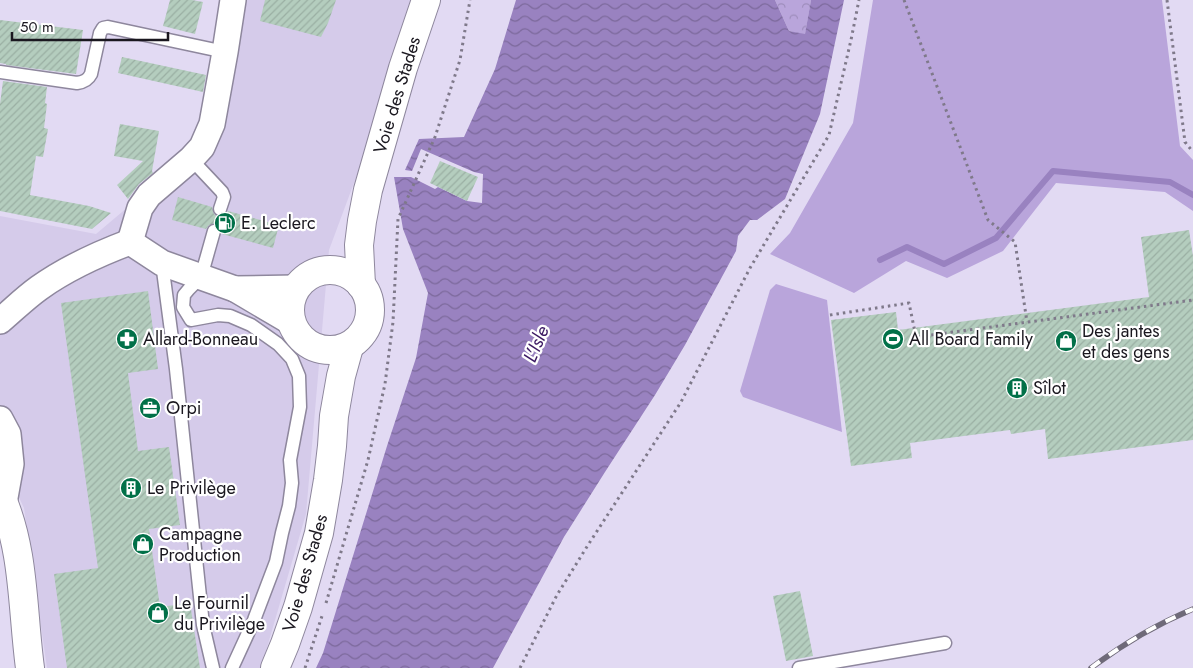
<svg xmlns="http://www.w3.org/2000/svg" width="1193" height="668" font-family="Jost,sans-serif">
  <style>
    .built { fill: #d5cbea }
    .green { fill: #b9a5db }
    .forest { fill: url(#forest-crowns) }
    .water { fill: url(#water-waves) }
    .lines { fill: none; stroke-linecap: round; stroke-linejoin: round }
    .stream { stroke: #9982c0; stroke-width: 6 }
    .building { fill: url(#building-hatch) }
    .lane-casing { stroke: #8e879d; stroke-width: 15 }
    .street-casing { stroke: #8e879d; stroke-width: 28 }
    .secondary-casing { stroke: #8e879d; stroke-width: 30 }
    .primary-casing { stroke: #8e879d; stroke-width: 30 }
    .path { stroke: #7f798a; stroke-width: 3; stroke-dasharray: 2.5 4; stroke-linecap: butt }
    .lane { stroke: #fff; stroke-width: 12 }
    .street { stroke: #fff; stroke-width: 25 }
    .secondary { stroke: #fff; stroke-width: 28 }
    .primary { stroke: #fff; stroke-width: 28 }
    .rail-casing { stroke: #6f6a79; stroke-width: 5.5 }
    .rail { stroke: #fff; stroke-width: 4; stroke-dasharray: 11; stroke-linecap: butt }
    .labels { text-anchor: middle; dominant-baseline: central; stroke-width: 4.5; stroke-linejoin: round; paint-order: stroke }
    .street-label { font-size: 18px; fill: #1a171f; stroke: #fff }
    .poi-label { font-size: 18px; fill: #1a171f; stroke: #fff; text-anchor: start }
    .water-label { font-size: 19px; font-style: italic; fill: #3b1862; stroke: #fff }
  </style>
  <defs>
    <pattern id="forest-crowns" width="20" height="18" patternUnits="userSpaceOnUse" patternTransform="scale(1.25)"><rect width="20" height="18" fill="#b9a5db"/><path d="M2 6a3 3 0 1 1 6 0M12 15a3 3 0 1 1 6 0" fill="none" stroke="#9e8dbc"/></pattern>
    <pattern id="water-waves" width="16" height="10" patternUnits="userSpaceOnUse" patternTransform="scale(1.25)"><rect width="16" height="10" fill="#9982c0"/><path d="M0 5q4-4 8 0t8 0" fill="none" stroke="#7c699b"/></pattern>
    <pattern id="building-hatch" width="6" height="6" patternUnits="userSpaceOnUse" patternTransform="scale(1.25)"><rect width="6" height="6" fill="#b4cdbe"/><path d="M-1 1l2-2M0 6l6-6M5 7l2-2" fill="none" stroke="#9aafa3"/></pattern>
  </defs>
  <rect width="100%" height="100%" fill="#e2daf3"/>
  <polygon class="built" points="232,0 422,0 329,250 306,514 261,668 47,668 24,508 0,458 0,216 96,234 199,147"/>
  <g class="green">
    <polygon points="873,0 1162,0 1180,146 1193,160 1193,211 1165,192 1056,183 1003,251 947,278 906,261 854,293 770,254 790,233 853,123"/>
    <polygon points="776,284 827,300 842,432 743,397 740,391 770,290"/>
  </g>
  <polygon class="forest" points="775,0 811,0 805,35 789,31"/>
  <polygon class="water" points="516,0 775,0 789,31 805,34 811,0 844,0 820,114 785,199 757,220 750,220 738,236 736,251 685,345 655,395 605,472 564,537 493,668 316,668 323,653 387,446 416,358 428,293 403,229 394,177 411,177 435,189 438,187 467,201 482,203 483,174 474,172 421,149 412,171 405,170 419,139 464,137 495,69"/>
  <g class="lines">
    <polyline class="stream" points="880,260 907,247 944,264 996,238 1053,171 1170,182 1193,195"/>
  </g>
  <g class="building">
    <polygon points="170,0 192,0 203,2 195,34 163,26"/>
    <polygon points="265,0 336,0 328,23 321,37 260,21"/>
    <polygon points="0,20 83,30 76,74 6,65 6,64 0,63"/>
    <polygon points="122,57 206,75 203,92 118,73"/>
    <polygon points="3,81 47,87 45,103 47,104 44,128 48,129 43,157 36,156 30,195 89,206 111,213 92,229 0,211 0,104"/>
    <polygon points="120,124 159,131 152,171 153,173 139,184 128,199 117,185 143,161 114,156"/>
    <polygon points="440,161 478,177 467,201 430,183"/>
    <polygon points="178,197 212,207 214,214 218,217 225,215 228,211 279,225 273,248 222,234 222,229 220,226 216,223 209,225 206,229 172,220"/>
    <polygon points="1189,230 1193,256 1193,440 1048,459 1045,429 1011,434 1010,430 910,443 912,458 851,466 831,320 896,312 898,330 1149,297 1141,237"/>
    <polygon points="148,291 158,369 128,373 138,451 169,447 180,525 149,529 160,607 190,603 200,668 67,668 54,574 98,568 61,303"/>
    <polygon points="800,591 813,656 786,661 773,596"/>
  </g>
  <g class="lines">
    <g class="lane-casing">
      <g id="lane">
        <path d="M0,72L77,83C84,82 88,80 91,74L100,33L103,28L108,27L225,52"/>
        <polyline points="191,159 222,192 224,197 220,209"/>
        <polyline points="214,231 201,277 189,289 184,295 183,307 191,320 218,315 230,316 251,325 278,344 292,359 299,376 300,407 290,460 292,483 289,506 282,533 276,562 254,620 232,668"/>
        <polyline points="162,263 176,369 203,625 213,668"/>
        <polyline points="799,668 945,643"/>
      </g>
    </g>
    <g class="street-casing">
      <g id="street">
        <polyline points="130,242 140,208 149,195 191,159 202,147 212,124 225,52 233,0"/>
        <polyline points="235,289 295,288"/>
        <path d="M0,321C13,310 25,298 39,288C67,268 98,254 130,242L162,263L235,289L291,322"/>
        <polyline points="0,419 8,434 11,464 4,503"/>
      </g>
    </g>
    <g class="secondary-casing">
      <path id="secondary" d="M0,494C25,550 22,609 30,668"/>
    </g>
    <g class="primary-casing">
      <g id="primary">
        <circle cx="330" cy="310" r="40"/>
        <polyline points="361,285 359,245 362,221 368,190 403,68 426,0"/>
        <polyline points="275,668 285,644 298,607 319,533 328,480 332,446 334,416 341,376 349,347"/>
      </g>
    </g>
    <g class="path">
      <polyline points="904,0 988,220 1015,242 1027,322"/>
      <polyline points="1167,0 1185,142 1193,152"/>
      <polyline points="830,315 909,303 916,337 1193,300"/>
      <polyline points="326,603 368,460 385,384 393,322 398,219 435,137 460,60 470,0"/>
      <polyline points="305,668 322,616"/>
      <polyline points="520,668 557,595 588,545 681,402 750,268 829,135 851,40 859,0"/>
    </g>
    <use href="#lane" class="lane"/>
    <use href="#street" class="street"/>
    <use href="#secondary" class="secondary"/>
    <use href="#primary" class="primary"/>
    <g class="rail-casing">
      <path id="rail" d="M1091,668C1123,644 1157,624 1193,609"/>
    </g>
    <use href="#rail" class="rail"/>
  </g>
  <defs>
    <g id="fuel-disc" transform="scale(1.125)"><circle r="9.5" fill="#017048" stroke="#fff"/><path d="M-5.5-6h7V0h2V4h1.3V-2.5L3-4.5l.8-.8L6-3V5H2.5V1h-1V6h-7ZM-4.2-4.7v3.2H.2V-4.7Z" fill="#fff"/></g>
    <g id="pharmacy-disc" transform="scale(1.125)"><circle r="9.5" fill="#017048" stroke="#fff"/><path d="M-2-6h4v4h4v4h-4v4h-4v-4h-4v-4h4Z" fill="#fff"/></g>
    <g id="stadium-disc" transform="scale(1.125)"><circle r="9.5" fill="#017048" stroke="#fff"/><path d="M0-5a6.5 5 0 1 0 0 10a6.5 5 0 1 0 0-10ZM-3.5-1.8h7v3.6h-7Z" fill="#fff"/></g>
    <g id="shop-disc" transform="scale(1.125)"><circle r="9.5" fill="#017048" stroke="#fff"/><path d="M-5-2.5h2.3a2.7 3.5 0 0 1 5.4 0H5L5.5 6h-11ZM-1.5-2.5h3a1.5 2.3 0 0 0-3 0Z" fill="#fff"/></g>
    <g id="building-disc" transform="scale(1.125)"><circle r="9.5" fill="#017048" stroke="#fff"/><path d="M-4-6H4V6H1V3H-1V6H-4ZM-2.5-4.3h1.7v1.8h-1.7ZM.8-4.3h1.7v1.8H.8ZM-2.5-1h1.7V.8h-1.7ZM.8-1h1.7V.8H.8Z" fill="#fff"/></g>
    <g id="office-disc" transform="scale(1.125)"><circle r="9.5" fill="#017048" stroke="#fff"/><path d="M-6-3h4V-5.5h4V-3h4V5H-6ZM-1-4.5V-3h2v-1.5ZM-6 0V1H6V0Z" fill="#fff"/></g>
  </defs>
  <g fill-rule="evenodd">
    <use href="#fuel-disc" x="225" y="223"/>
    <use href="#pharmacy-disc" x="127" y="339"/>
    <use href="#stadium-disc" x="893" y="339"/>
    <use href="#shop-disc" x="1066" y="341"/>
    <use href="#building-disc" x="1017" y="388"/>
    <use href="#office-disc" x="150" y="408"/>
    <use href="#building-disc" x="131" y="488"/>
    <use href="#shop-disc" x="143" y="544"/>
    <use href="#shop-disc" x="158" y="613"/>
  </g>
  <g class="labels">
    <g class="street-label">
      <text transform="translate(397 95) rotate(-73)">Voie des Stades</text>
      <text transform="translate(305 573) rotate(-74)">Voie des Stades</text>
    </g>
    <g class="poi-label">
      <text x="241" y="223">E. Leclerc</text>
      <text x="1082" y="331">Des jantes<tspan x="1082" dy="21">et des gens</tspan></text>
      <text x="143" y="339">Allard-Bonneau</text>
      <text x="909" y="339">All Board Family</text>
      <text x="1033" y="388">Sîlot</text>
      <text x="166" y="408">Orpi</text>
      <text x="147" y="488">Le Privilège</text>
      <text x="159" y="534">Campagne<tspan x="159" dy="21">Production</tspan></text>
      <text x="174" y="603">Le Fournil<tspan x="174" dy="21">du Privilège</tspan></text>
    </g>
    <g class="water-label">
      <text transform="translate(536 344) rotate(-67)">L'Isle</text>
    </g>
  </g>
  <path d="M12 32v8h156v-8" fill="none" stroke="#1a171f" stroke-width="2.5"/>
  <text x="20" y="32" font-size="15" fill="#1a171f" stroke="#ffffff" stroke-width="4" paint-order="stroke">50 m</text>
</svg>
